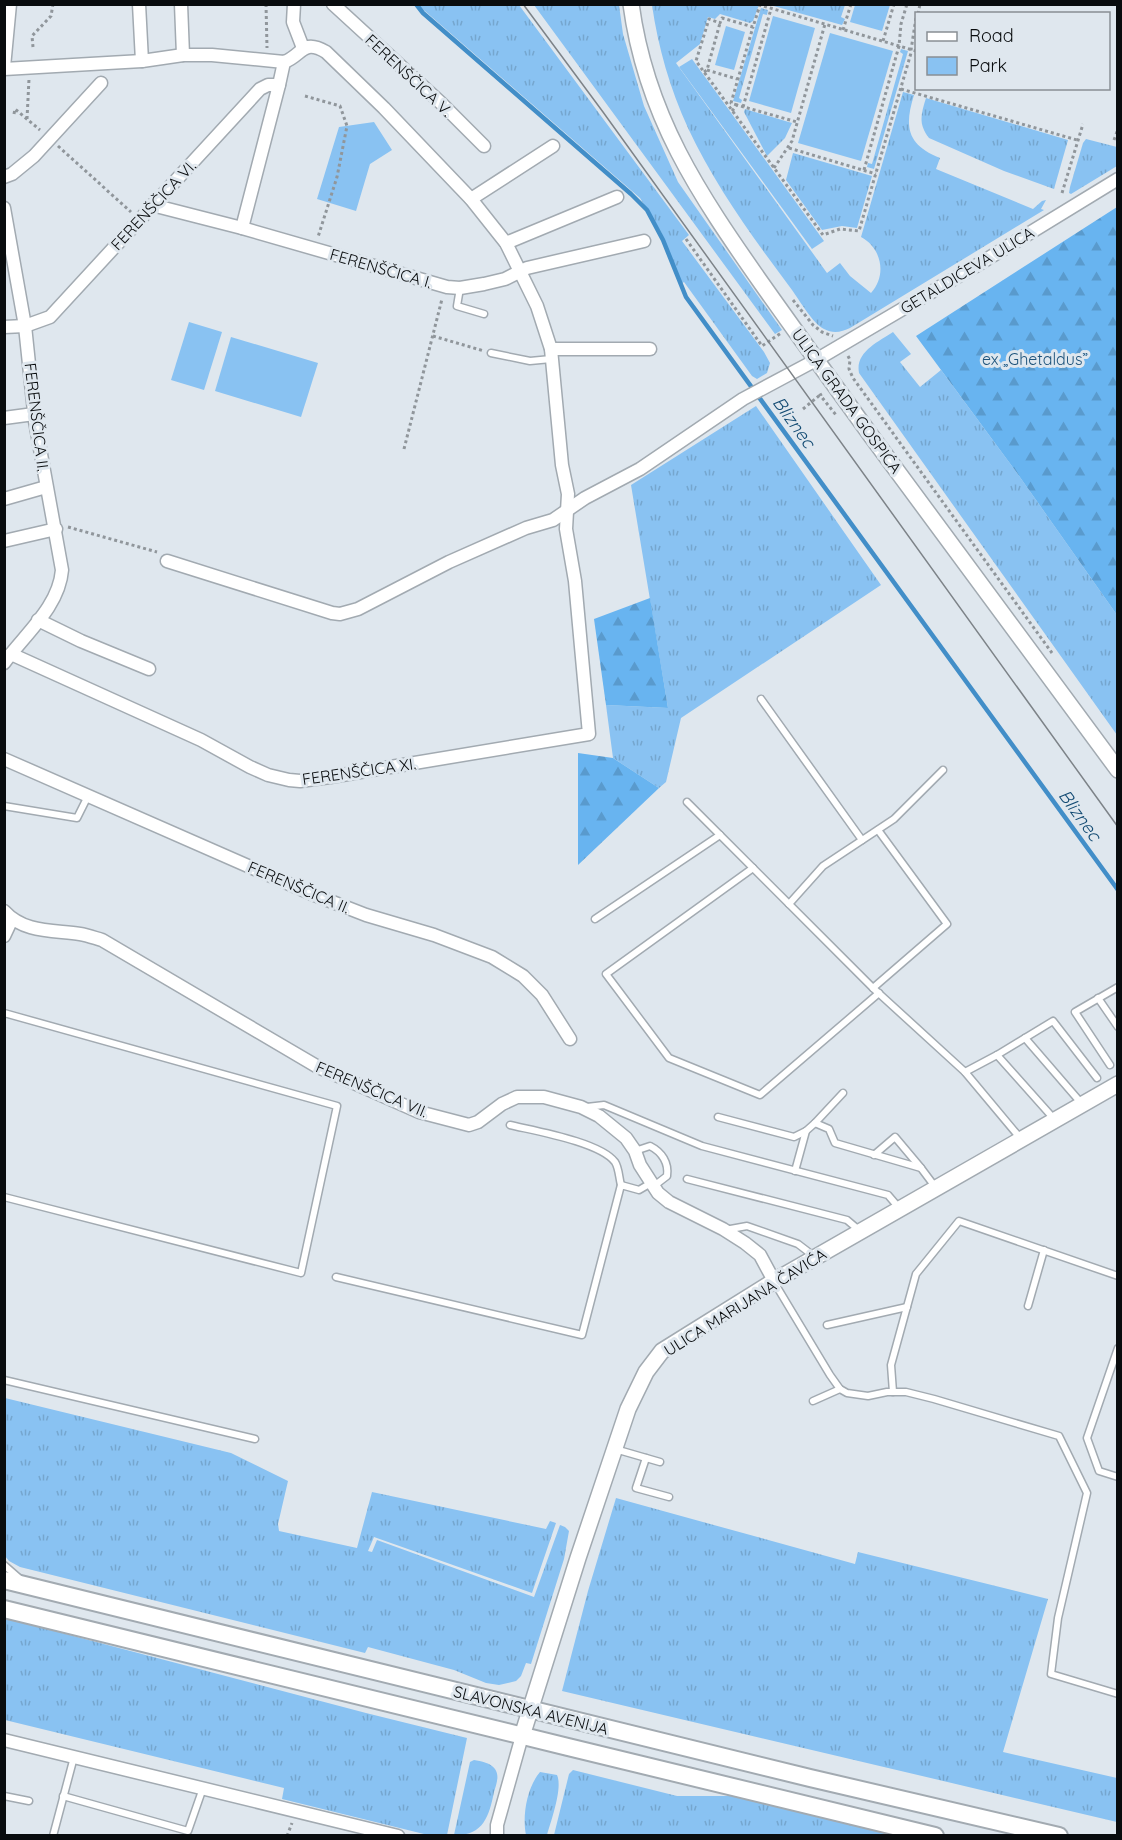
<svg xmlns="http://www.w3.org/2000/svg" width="1122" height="1840" font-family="Quicksand,sans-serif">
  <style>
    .grass { fill: url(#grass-tufts) }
    .forest { fill: url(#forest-firs) }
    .park { fill: #89c2f2 }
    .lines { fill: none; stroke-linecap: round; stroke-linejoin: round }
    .stream { stroke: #428ec8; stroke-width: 4.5 }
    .service-casing { stroke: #a2aab1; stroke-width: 9 }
    .minor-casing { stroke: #a2aab1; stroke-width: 15 }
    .tertiary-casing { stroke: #a2aab1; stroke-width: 18 }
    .secondary-casing { stroke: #a2aab1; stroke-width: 20 }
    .path { stroke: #90969b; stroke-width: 3; stroke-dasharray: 3 3; stroke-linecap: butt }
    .service { stroke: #fff; stroke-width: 6 }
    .minor { stroke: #fff; stroke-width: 12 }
    .tertiary { stroke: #fff; stroke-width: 15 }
    .secondary { stroke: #fff; stroke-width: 16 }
    .tram { stroke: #7d8388; stroke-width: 1.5 }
    .labels { text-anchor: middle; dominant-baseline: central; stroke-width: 6; stroke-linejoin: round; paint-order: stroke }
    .street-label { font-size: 16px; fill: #090c0e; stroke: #dfe7ee }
    .park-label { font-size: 16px; fill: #1d537b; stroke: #dfe7ee }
    .water-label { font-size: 18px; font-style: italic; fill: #134b73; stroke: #dfe7ee }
  </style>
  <defs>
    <pattern id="grass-tufts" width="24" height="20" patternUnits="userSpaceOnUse" patternTransform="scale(1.5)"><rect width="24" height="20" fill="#89c2f2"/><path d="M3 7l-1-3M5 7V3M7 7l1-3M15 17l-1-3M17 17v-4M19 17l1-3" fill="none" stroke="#75a6ce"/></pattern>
    <pattern id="forest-firs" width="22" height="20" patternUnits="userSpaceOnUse" patternTransform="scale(1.5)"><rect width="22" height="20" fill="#68b4f0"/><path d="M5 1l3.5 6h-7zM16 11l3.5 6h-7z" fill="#599acd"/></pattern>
  </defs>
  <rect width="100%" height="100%" fill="#dfe7ee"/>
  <g class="grass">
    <polygon points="418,5 519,5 689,235 682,241 764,352 770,363 767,373 757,379 752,376 684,282 681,284 661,232 640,198"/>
    <polygon points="534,5 619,5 623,34 644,106 678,182 782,330 775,334"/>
    <path d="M652,5H759L753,21L750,23L720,14L715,19L708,17L700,44L676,63L827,273L840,263L850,276L871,293C887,276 882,248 861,237L903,92L914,95C904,127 907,145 940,158L936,169L1033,209L1042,201L1046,200L1041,209L1044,210L850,328C842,332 833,334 824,329C813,324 800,301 792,290C754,239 715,186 688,128C670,89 658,47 652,5Z"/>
    <polygon points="770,5 845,5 841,17 845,19 842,25"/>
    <polygon points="761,8 768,10 767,15 763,14 739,98 742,100 741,103 733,101"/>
    <polygon points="901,49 908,51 874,169 867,167 868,163 872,164 903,54 900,52"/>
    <path d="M926,98L1068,140L1054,189L1004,171L929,138C918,124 921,114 926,98Z"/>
    <polygon points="745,109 792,123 785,138 767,156 744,112"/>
    <polygon points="1086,139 1117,147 1117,166 1071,194 1069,193 1070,187 1083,143"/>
    <polygon points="793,153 872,176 857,228 842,226 822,230 786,180"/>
    <path d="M893,332L911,354L900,362L920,387L941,370L1017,473L1117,615V735L859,373C855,352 878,342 893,332Z"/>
    <polygon points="756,406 881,585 681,718 666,782 659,788 613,758 606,705 668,708 631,485"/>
    <polygon points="5,1398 231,1453 288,1481 278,1524 279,1531 357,1548 372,1492 546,1529 550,1521 556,1523 532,1593 374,1537 368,1551 372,1552 377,1540 534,1597 560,1525 565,1527 569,1531 564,1559 531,1664 526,1663 521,1676 516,1681 499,1685 486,1683 454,1670 368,1647 365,1653 20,1567 9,1561 5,1556"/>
    <polygon points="616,1498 855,1564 858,1552 1048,1599 1003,1752 1117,1778 1117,1822 562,1691 588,1591"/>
    <polygon points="5,1618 366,1713 467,1738 447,1835 428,1835 282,1799 284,1788 5,1720"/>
    <path d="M474,1760C481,1761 491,1763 495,1769C500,1776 496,1785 494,1792C489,1817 483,1836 454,1835L470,1762Z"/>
    <polygon points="573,1770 677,1796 731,1796 894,1835 554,1835 569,1774"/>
    <path d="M540,1772L557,1775C563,1788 551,1821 547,1835H526C522,1816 527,1787 540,1772Z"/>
  </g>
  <g class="forest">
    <polygon points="1117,207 1117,615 1017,473 916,336"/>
    <polygon points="650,598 668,708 606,705 594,619"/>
    <polygon points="578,753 613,758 659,788 578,865"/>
  </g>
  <g class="park">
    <polygon points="855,5 890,5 882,31 850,22"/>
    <polygon points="773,16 815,28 791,113 749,101"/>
    <polygon points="726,26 745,32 734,70 715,65"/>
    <polygon points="830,33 893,51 861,161 798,143"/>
    <polygon points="692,59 824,241 812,249 679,67"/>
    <polygon points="374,122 392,150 370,164 356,211 317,199 339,127"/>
    <polygon points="189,322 222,332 204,390 171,380"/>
    <polygon points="231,337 318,363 301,417 215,391"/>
  </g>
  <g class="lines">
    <polyline class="stream" points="416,4 423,13 631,194 647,210 663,240 686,297 1118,890"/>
    <g class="service-casing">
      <g id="service">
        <polyline points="460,288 457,306 484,314"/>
        <polyline points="491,353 530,361 551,359"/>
        <polyline points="761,699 862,840"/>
        <polyline points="687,802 873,988 965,1072 1021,1139"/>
        <polyline points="4,806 77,818 88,796"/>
        <polyline points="753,868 606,974 669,1058 760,1095 879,993"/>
        <polyline points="789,904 823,866 894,819 943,770"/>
        <polyline points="595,919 720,835"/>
        <polyline points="873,988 947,924 878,830"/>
        <polyline points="1098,998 1118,1027"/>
        <polyline points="4,1013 337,1106 301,1273 4,1197"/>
        <polyline points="1025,1038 1082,1104"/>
        <polyline points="997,1055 1055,1120"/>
        <polyline points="1110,1065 1075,1012 1118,987"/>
        <polyline points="965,1072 997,1055 1053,1021 1097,1078"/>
        <polyline points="587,1107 604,1105 702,1146 888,1195 900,1209"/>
        <polyline points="718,1117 794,1137 806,1131"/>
        <polyline points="815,1123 843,1093"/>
        <path d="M510,1125C535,1131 600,1142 615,1162C619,1168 619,1178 621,1185"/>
        <path d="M635,1151L650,1146C662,1152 669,1163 667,1176L654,1186"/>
        <polyline points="874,1155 895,1137 921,1168"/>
        <polyline points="795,1171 806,1131 815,1123 829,1129 835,1143 921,1168 936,1188"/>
        <polyline points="687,1179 847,1220 860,1231"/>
        <polyline points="725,1230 747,1226 798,1244 815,1257"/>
        <polyline points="336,1277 582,1335 621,1185 639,1190 651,1183"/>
        <polyline points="774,1282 830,1375 840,1389 847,1393 868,1396 887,1392 906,1392 934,1399 1059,1436 1087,1493 1058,1618 1051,1674 1118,1694"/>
        <polyline points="1028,1306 1044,1250"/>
        <polyline points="827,1325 907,1307"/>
        <polyline points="1118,1348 1087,1438 1099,1471 1118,1477"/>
        <polyline points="4,1380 255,1439"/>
        <polyline points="893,1392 891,1365 916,1274 959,1221 1118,1276"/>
        <polyline points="813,1401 840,1389"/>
        <polyline points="615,1449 660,1462"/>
        <polyline points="646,1458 636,1488 669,1497"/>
        <polyline points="4,1565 20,1579"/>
        <polyline points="4,1796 29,1801"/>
        <polyline points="63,1796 188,1831 203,1788"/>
        <polyline points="53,1836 74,1757"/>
      </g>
    </g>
    <g class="minor-casing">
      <g id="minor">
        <polyline points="139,4 142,61"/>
        <polyline points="181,4 183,55"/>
        <polyline points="294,4 293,22 303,48"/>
        <polyline points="333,4 441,103 484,146"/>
        <polyline points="4,67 10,4"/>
        <path d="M4,69L142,61L183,55H212L284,62C302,56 302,38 326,52L384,108L471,199L506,243L537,306L551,349L562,465L568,494L566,529L575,581L589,734L330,777L300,781L289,780L268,775L250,767L201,740L11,654"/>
        <polyline points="4,177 12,174 34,156 101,83"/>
        <polyline points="471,199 553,146"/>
        <polyline points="152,205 242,228 447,287 460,288 484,284 505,279 527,268 644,241"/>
        <path d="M4,208L25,326L35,421L62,570C59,607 25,634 4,663"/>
        <polyline points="242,228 279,85 284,62"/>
        <polyline points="506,243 617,197"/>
        <polyline points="4,327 25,326 50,317 260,89 268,85 279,85"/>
        <polyline points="551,349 650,349"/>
        <polyline points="4,418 34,414"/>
        <polyline points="4,499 46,487"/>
        <polyline points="4,541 56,529"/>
        <polyline points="167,561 332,613 340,614 358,609 449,562 526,528 553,520 585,498 640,469 743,399 816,360 979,264 1118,179"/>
        <polyline points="38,620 81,641 149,669"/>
        <polyline points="4,759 312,894 366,915 434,935 492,957 523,976 542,995 570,1039"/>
        <path d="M4,911C24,933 53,930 80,934C87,935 95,938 102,940L318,1067L419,1112L469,1125L478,1122L502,1104L517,1097H544L581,1107L599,1116L626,1138L635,1151L640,1165L658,1193L669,1202L723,1229L745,1243L760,1255L774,1281"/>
        <polyline points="4,936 12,919"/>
        <polyline points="4,1740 398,1836"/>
        <polyline points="497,1836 497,1825 522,1736"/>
      </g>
    </g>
    <g class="tertiary-casing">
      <g id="tertiary">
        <path d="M631,4C646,116 699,194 762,284C798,335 835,386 872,437C954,548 1036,659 1118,770"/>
        <polyline points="522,1736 578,1558 628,1409 646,1372 662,1351 774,1281 1118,1084"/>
      </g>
    </g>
    <g class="secondary-casing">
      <g id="secondary">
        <polyline points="4,1580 810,1778 1059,1836"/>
        <polyline points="4,1609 568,1747 935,1836"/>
      </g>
    </g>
    <g class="path">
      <polyline points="266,4 267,48"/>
      <polyline points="918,14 920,4"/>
      <polyline points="916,18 911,50 911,53 859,231 840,229 823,235 696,61 709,19 720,23 722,18 753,27 760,5 899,46 916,51"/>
      <polyline points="843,30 851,4"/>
      <polyline points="883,41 894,4"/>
      <polyline points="33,47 32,36 51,16 53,4"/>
      <polyline points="707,70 737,79"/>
      <polyline points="704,72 707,70 720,23"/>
      <polyline points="901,89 1077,140"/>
      <polyline points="305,96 340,106 347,126 337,177 318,237"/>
      <polyline points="737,105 731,103 753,27"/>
      <polyline points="743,107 771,9"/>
      <polyline points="732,111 737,105 797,122"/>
      <polyline points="14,114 15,109 40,130"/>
      <polyline points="27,119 29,79"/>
      <polyline points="1114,140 1118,129"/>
      <polyline points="58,146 131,212"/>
      <polyline points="789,148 876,174"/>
      <polyline points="774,168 792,141 825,24"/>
      <polyline points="864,170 899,46 901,24 907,4"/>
      <polyline points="1062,193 1083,124"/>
      <polyline points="686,239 762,346 781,333"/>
      <polyline points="793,300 813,325 822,332 833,336"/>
      <polyline points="433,336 484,351"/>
      <polyline points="848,356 850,360 849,369 853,378 1052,653"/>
      <polyline points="822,394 820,395 836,415"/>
      <polyline points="803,409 820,395"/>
      <polyline points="404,449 442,299"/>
      <polyline points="68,527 157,552"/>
      <polyline points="287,1836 292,1823"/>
    </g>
    <use href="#service" class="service"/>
    <use href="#minor" class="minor"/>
    <use href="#tertiary" class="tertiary"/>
    <use href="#secondary" class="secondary"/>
    <polyline class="tram" points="523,4 603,112 1118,827"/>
  </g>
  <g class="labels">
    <g class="street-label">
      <text transform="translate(409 75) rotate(43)">FERENŠČICA V.</text>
      <text transform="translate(153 205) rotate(-47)">FERENŠČICA VI.</text>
      <text transform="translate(381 268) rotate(16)">FERENŠČICA I.</text>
      <text transform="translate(967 270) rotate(-31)">GETALDIĆEVA ULICA</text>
      <text transform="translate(847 401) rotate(54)">ULICA GRADA GOSPIĆA</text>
      <text transform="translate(37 417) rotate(83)">FERENŠČICA II.</text>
      <text transform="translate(359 771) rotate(-8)">FERENŠČICA XI.</text>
      <text transform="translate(299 887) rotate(23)">FERENŠČICA II.</text>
      <text transform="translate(372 1089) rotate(23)">FERENŠČICA VII.</text>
      <text transform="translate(745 1302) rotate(-32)">ULICA MARIJANA ČAVIĆA</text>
      <text transform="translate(531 1710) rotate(14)">SLAVONSKA AVENIJA</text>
    </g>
    <g class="park-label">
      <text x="1035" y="359">ex „Ghetaldus”</text>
    </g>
    <g class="water-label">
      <text transform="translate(794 422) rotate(54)">Bliznec</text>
      <text transform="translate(1080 815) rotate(54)">Bliznec</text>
    </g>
  </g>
  <rect width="1122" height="1840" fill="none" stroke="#090c0e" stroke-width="12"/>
  <rect x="915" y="12" width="195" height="78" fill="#dfe7ee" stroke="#898f94" stroke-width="1.5"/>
  <rect x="927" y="32" width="30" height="9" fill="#ffffff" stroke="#898f94" stroke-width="1.5"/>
  <text x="969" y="42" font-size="18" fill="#090c0e">Road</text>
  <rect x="927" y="57" width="30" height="18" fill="#89c2f2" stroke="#898f94" stroke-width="1.5"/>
  <text x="969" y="72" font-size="18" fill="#090c0e">Park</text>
</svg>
